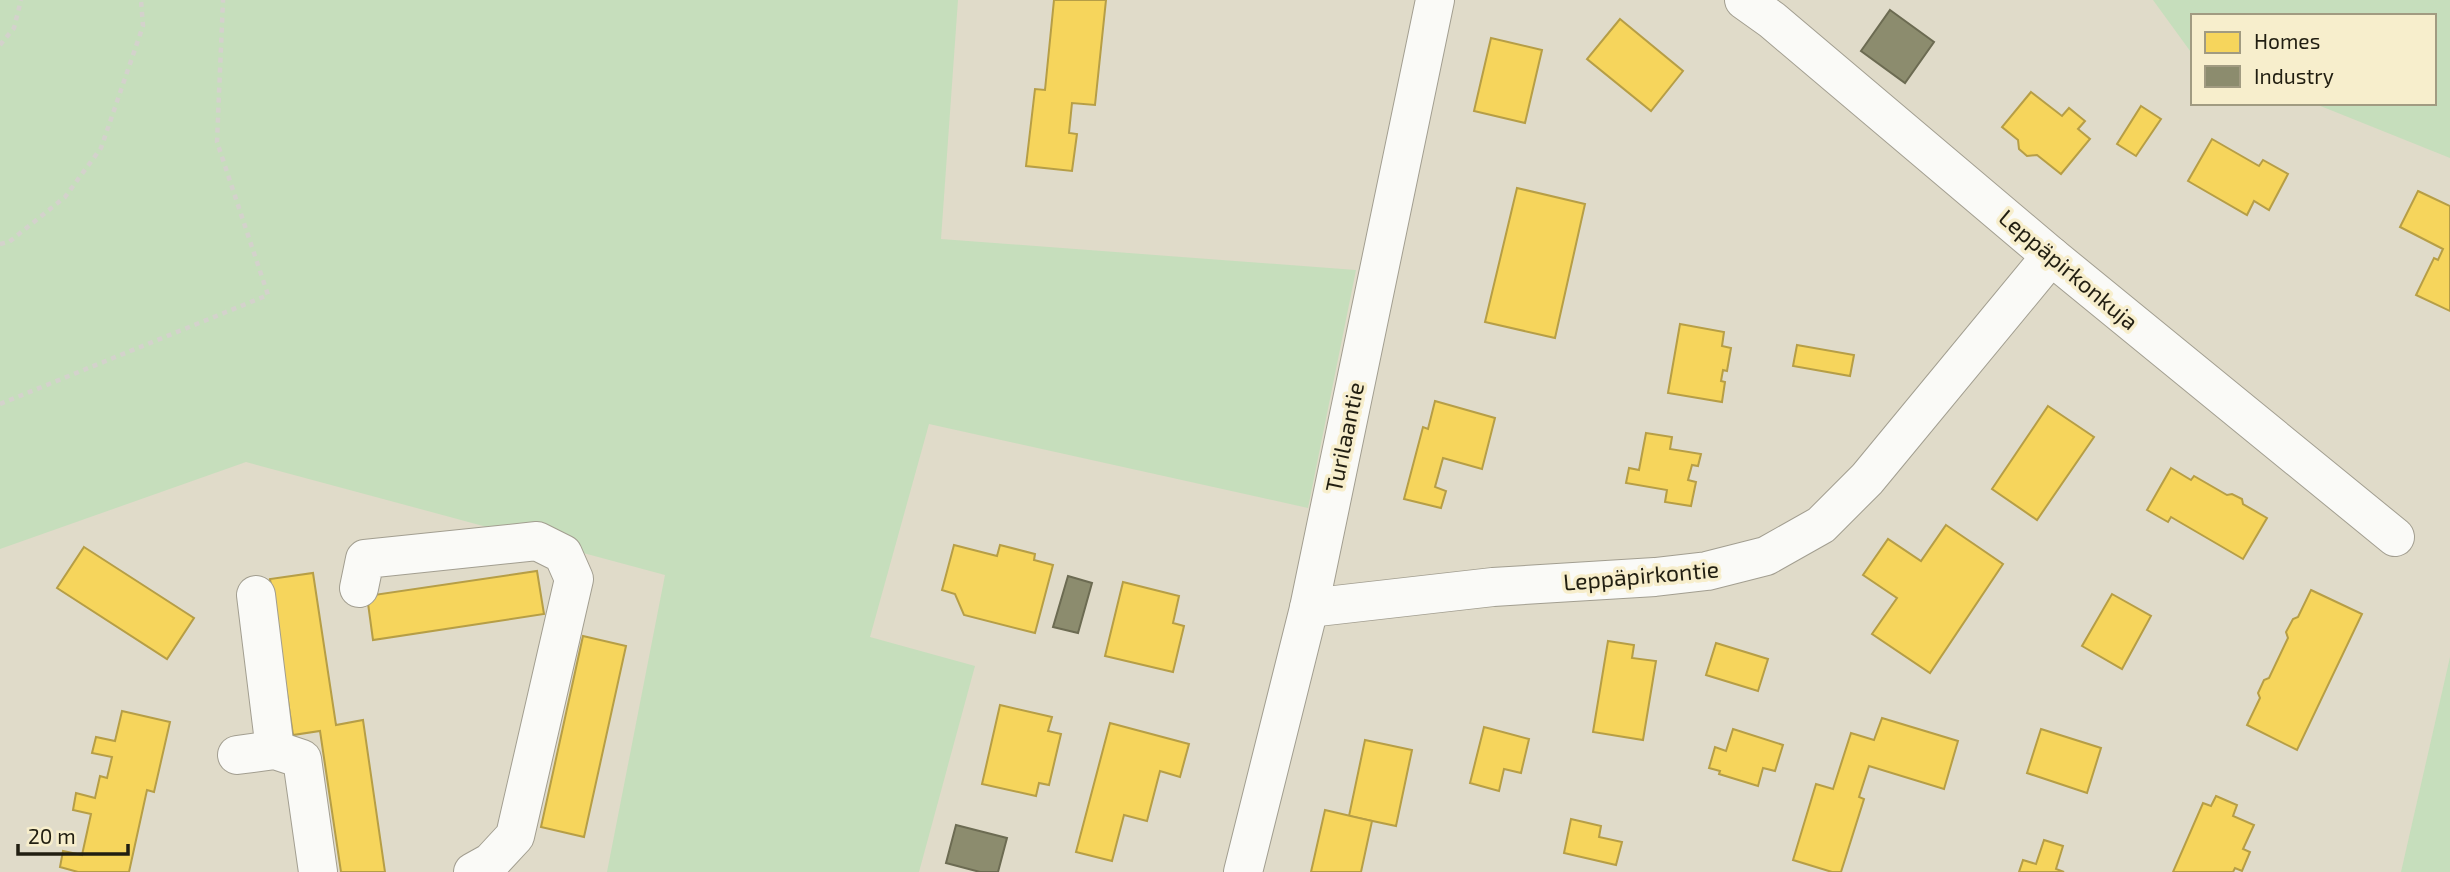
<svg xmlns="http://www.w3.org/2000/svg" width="2450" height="872" font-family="'Exo 2',sans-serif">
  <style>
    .green { fill: #c6debc }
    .homes { fill: #f6d55c; stroke: #b69e46; stroke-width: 2 }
    .industry { fill: #8c8c6e; stroke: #6c6b52; stroke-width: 2 }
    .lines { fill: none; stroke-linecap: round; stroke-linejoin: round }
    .minor-casing { stroke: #a29e90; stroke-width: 40 }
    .path { stroke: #d4d2cc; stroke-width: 4.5; stroke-dasharray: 5 5; stroke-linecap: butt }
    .minor { stroke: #fafaf7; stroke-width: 38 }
    .labels { text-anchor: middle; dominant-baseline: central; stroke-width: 7; stroke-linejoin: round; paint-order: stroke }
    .street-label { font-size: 23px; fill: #211e11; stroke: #f7eecc }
  </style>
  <rect width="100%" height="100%" fill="#e0dbc9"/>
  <g class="green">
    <polygon points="0,0 958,0 941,239 1356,270 1308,508 929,424 870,637 975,666 919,872 607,872 665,575 246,462 0,549"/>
    <polygon points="2153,0 2450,0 2450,158 2313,103 2434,103 2434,16 2193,16 2193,55"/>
    <polygon points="2450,657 2450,872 2401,872"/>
  </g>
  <g class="homes">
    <polygon points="1054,0 1106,0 1095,105 1072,103 1069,133 1077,134 1072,171 1026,166 1035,89 1045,90"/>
    <polygon points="1620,19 1683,71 1651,111 1587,59"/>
    <polygon points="1491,38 1542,50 1525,123 1474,111"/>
    <polygon points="2031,92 2062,116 2069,108 2085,121 2078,129 2090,139 2061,174 2037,155 2027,156 2019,149 2018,140 2002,127"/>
    <polygon points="2141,106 2161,119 2136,156 2117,144"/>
    <polygon points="2212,139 2259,166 2263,160 2288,174 2269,210 2254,201 2247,215 2188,181"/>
    <polygon points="1517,188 1585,204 1555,338 1485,322"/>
    <polygon points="2418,191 2450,206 2450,311 2416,295 2434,258 2438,260 2443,249 2400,227"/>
    <polygon points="1680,324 1724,332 1722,346 1731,348 1727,371 1723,370 1721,381 1725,382 1722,402 1668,393"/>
    <polygon points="1797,345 1854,355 1850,376 1793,366"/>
    <polygon points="1435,401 1495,418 1482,469 1443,458 1435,487 1446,491 1441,508 1404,499 1423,427 1428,429"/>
    <polygon points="2048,406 2094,437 2037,520 1992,489"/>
    <polygon points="1646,433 1672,437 1670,449 1701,454 1698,466 1692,465 1688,480 1696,482 1691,506 1665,502 1667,490 1626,483 1629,468 1639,470"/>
    <polygon points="2171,468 2191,480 2194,476 2227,495 2232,494 2242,499 2243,504 2267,518 2243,559 2171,517 2168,522 2147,510"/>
    <polygon points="1946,525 2003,564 1930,673 1872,634 1897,598 1863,575 1888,539 1921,561"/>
    <polygon points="954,545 997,556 1000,545 1035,554 1034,560 1053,565 1035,633 964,615 955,594 942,590"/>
    <polygon points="84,547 194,618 167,659 57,588"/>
    <polygon points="537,571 544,614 373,640 367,596"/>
    <polygon points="313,573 336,725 363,720 385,872 341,872 320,731 293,735 270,579"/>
    <polygon points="1123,582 1179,596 1173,623 1184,626 1173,672 1105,656"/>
    <polygon points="2311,590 2362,614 2297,750 2247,725 2260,698 2258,693 2264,680 2269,678 2288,638 2286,632 2293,619 2298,617"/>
    <polygon points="2112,594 2151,616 2122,669 2082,646"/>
    <polygon points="583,636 626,646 584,837 541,827"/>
    <polygon points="1608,641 1634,645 1632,658 1656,661 1643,740 1593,732"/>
    <polygon points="1716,643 1768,659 1758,691 1706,675"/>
    <polygon points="1000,705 1052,717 1048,731 1061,734 1049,785 1039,783 1036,796 982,784"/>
    <polygon points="122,711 170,722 154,792 147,790 129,872 78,872 60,867 63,851 82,855 91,814 73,810 76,793 95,798 100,776 107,778 112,757 92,753 96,737 115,741"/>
    <polygon points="1882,718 1958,741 1944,789 1869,766 1859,797 1864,799 1841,872 1832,872 1793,860 1816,784 1833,789 1851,733 1874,740"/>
    <polygon points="1110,723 1189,744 1180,777 1160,771 1147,821 1124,815 1112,861 1076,852"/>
    <polygon points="1484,727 1529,739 1521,773 1504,769 1499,791 1470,783"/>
    <polygon points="1733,729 1783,745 1775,771 1763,768 1758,786 1719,774 1720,771 1709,768 1715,747 1726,751"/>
    <polygon points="2041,729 2101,748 2087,793 2027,773"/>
    <polygon points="1365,740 1412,750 1396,826 1349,816"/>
    <polygon points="2216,796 2237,805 2233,816 2254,825 2243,849 2250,852 2242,871 2235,868 2233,872 2173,872 2203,803 2211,806"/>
    <polygon points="1325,810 1372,821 1361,872 1311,872"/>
    <polygon points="1571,819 1601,826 1599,837 1622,842 1616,865 1564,853"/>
    <polygon points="2044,840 2063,846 2056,869 2064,872 2019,872 2023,860 2036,864"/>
  </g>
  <g class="industry">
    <polygon points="1890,10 1934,42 1905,83 1861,51"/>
    <polygon points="1068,576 1092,583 1078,633 1053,627"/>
    <polygon points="956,825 1007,838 998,872 980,872 946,863"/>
  </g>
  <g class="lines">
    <g class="minor-casing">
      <g id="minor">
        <polyline points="1744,0 1772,20 2051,256 2395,537"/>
        <polyline points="359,588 365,559 537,541 563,554 574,579 515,836 491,862 473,872"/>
        <polyline points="256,595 275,750"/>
        <polyline points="1309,608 1493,587 1655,577 1707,571 1766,556 1821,525 1867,479 2051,256"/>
        <polyline points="237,755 275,750 302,759 318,872"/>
        <polyline points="1243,872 1309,608 1435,0"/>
      </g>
    </g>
    <g class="path">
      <polyline points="0,45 14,28 21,0"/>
      <polyline points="0,244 9,242 65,197 101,148 143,26 141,0"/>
      <polyline points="0,404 268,295 217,142 223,0"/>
    </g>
    <use href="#minor" class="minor"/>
  </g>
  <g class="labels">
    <g class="street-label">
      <text transform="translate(2069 269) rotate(40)">Leppäpirkonkuja</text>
      <text transform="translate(1344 437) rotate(-78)">Turilaantie</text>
      <text transform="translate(1641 575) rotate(-5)">Leppäpirkontie</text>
    </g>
  </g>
  <rect x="2191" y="14" width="245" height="91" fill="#f7eecc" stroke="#a19b81" stroke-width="2"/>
  <rect x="2205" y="32" width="35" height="21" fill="#f6d55c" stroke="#a19b81" stroke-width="2"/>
  <text x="2254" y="49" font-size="21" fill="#211e11">Homes</text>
  <rect x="2205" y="66" width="35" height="21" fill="#8c8c6e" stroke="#a19b81" stroke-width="2"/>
  <text x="2254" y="84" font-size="21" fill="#211e11">Industry</text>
  <path d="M18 844v10h110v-10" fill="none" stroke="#211e11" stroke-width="3.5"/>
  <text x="28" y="844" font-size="21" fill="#211e11" stroke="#f7eecc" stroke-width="5" paint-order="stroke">20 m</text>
</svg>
